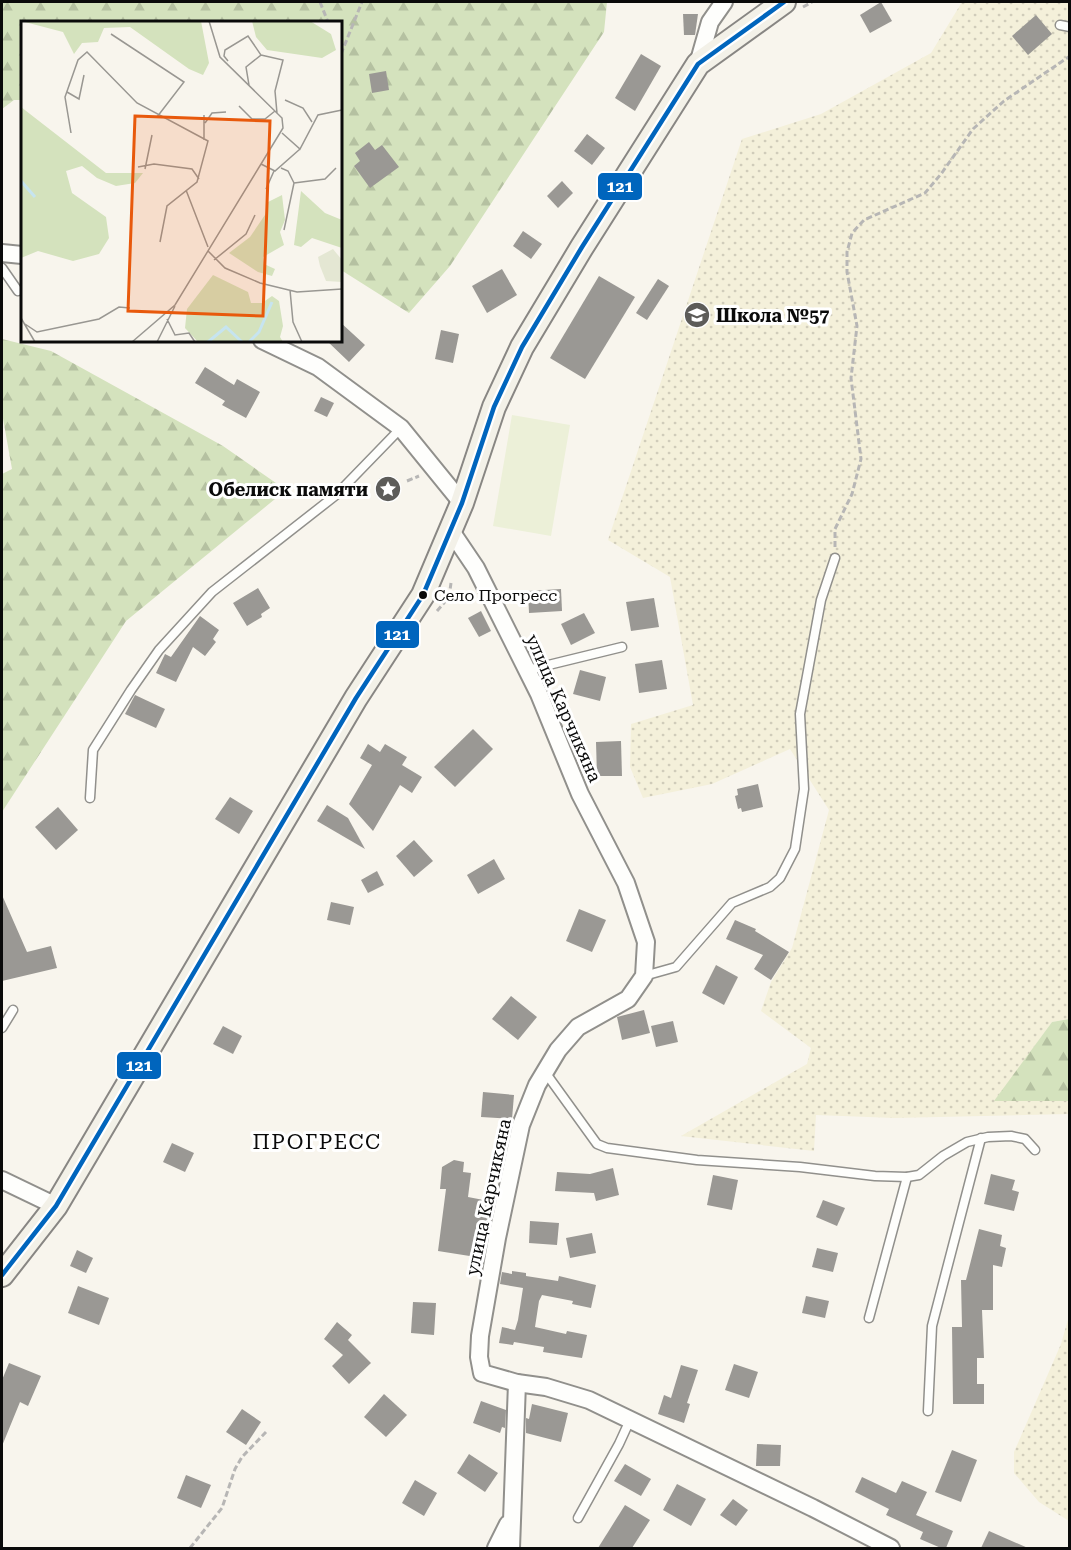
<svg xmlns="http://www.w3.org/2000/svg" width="1071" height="1550" font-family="'Roboto Serif',serif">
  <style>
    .farmland { fill: url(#farmland-dots) }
    .forest { fill: url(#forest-firs) }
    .pitch { fill: #ecf0d8 }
    .building { fill: #9a9894 }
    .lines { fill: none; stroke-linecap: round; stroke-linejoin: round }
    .lane-casing { stroke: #91908c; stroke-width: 11 }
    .street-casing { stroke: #91908c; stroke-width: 20 }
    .secondary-casing { stroke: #888683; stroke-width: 26 }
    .path { stroke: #b7b6b5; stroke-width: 3; stroke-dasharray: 6 3; stroke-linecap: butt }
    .lane { stroke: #fefefc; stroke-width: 8 }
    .street { stroke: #fefefc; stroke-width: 16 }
    .secondary { stroke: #f3f1e8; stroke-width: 22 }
    .bus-1-casing { stroke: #fff; stroke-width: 9 }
    .bus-1 { stroke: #0065bd; stroke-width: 4.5 }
    .bus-dot { fill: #0a0a0a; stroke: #fff; stroke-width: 2 }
    .labels { text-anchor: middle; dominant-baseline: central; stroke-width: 6; stroke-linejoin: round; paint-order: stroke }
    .bus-label { font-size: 16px; fill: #0a0a0a; stroke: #fff; text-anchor: start }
    .poi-label { font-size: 18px; font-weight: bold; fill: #0a0a0a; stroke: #fff; text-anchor: start }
    .street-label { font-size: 18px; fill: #0a0a0a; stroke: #fff }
    .quarter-label { font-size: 21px; letter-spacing: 1.5px; fill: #0a0a0a; stroke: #fff }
    .inset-river { fill: none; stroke: #c6e4f0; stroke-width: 3 }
    .inset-road { fill: none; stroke: #999792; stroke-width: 1.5 }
    .view { fill: #e8590c; fill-opacity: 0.15; stroke: #e8590c; stroke-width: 3 }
    .inset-edge { fill: none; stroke: #0a0a0a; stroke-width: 3 }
    .line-badge { stroke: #fff; stroke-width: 2 }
    .badge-label { font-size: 16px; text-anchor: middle; font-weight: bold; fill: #fff }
  </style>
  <defs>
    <pattern id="farmland-dots" width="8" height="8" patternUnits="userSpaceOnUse" patternTransform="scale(1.5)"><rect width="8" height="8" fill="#f4f0da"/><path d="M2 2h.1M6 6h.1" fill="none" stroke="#d0ccba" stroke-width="1.8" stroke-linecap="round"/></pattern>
    <pattern id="forest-firs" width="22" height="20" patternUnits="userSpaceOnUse" patternTransform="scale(1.5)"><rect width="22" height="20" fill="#d4e2bd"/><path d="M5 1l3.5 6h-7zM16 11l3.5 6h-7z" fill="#b5c1a1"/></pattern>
  </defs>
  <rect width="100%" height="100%" fill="#f8f5ed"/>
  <g class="farmland">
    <polygon points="962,2 1069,2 1069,1019 1052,1022 995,1101 1069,1101 1069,1114 894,1118 816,1115 814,1151 681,1136 807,1064 811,1048 761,1011 771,982 792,948 829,810 790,749 712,784 643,798 630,767 631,724 693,705 670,577 608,540 742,139 821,114 931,53"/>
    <polygon points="1069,1316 1069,1521 1039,1502 1014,1473 1014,1452 1061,1344"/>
  </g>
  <g class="forest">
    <polygon points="2,2 607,2 604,32 450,266 409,313 341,270 340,22 22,22 22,100 14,100 2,109"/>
    <polygon points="2,339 51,351 223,446 286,490 126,621 2,812 2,474 12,469 2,413"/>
    <polygon points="1069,1019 1069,1101 994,1101 1052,1022"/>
  </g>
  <polygon class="pitch" points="512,415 570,425 551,536 493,526"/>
  <g class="building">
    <polygon points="881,2 892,21 870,33 860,15"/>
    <polygon points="683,14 698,14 695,35 684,35"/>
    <polygon points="1036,15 1052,34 1028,55 1012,36"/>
    <polygon points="641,54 661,66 635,111 615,98"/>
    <polygon points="386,71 389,90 372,93 369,74"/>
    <polygon points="587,134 605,148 592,165 574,151"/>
    <polygon points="369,142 375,150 382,145 399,167 370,188 354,166 360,161 355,153"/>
    <polygon points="562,181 573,193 558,208 547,196"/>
    <polygon points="523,231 542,244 531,259 513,246"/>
    <polygon points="502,269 517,295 487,313 472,286"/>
    <polygon points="599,276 635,297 585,379 550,358"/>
    <polygon points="658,279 669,286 647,320 636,313"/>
    <polygon points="340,322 365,345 349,362 326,340 340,340"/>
    <polygon points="441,330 459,334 453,363 435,359"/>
    <polygon points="205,367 234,385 237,379 260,392 246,418 222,405 225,401 195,383"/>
    <polygon points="321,397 334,403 327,417 314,411"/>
    <polygon points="258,588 270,608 261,614 262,617 247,626 233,603"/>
    <polygon points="561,589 562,611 529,613 528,591"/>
    <polygon points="654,598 659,627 631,631 626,602"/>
    <polygon points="481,611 491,631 479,637 468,618"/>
    <polygon points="584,613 595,633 571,645 561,624"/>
    <polygon points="200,616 219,630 213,639 216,642 205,656 193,647 176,682 156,673 165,654 171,657"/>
    <polygon points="662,660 667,689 639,693 635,664"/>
    <polygon points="580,670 606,677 600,701 573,694"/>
    <polygon points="135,695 165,709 156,728 125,714"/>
    <polygon points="473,729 493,749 455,787 434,767"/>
    <polygon points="621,741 622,776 597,776 596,742"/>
    <polygon points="368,744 380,752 385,744 407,757 402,765 422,777 412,793 400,785 373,831 349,804 372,765 360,758"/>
    <polygon points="758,784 763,807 742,812 741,808 738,809 735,796 738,795 737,789"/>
    <polygon points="230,797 253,811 239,834 215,819"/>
    <polygon points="327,805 348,818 365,849 317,821"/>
    <polygon points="58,807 78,830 56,850 35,827"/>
    <polygon points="414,840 433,861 414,877 396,856"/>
    <polygon points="494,859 505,879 478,894 467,875"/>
    <polygon points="377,871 384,885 368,893 361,880"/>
    <polygon points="2,895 27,952 51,946 57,968 2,981"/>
    <polygon points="331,902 354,907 350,925 327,920"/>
    <polygon points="579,909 606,920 592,952 566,941"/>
    <polygon points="735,920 756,929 755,931 789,952 771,980 754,969 763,955 726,939"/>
    <polygon points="716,965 738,977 724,1005 702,993"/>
    <polygon points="511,996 537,1017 518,1040 492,1019"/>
    <polygon points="644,1010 650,1033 622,1040 617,1017"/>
    <polygon points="673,1021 678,1042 656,1047 651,1026"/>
    <polygon points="223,1026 242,1036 233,1054 213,1044"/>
    <polygon points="483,1092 514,1095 512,1119 481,1117"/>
    <polygon points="172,1143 194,1153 185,1172 163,1162"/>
    <polygon points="454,1160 464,1162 463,1172 471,1173 468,1197 494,1202 488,1229 481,1227 476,1257 438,1251 446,1189 440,1189 442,1167"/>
    <polygon points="613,1168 619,1195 596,1201 594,1193 555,1191 557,1172 590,1174"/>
    <polygon points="991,1174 1015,1180 1012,1190 1019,1192 1014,1211 984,1204"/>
    <polygon points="713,1175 738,1180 732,1210 707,1205"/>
    <polygon points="823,1200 845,1208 837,1226 816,1217"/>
    <polygon points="530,1221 559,1223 557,1245 529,1243"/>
    <polygon points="979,1229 1002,1235 1000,1246 1006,1248 1002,1267 993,1265 993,1310 982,1310 984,1358 977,1358 977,1384 984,1384 984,1404 953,1404 952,1327 962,1327 961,1280 966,1280"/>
    <polygon points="592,1233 596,1253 570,1258 566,1238"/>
    <polygon points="817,1248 838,1253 833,1272 812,1267"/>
    <polygon points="77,1250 93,1258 86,1273 70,1266"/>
    <polygon points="512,1271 526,1273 526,1276 558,1281 559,1276 596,1285 591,1308 572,1304 573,1301 542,1295 539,1301 535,1327 566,1334 567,1331 587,1335 582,1358 543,1352 544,1347 514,1342 513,1345 499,1343 502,1327 515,1330 518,1320 523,1288 500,1284 502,1272 512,1274"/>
    <polygon points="78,1286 109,1298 99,1325 68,1313"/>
    <polygon points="806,1296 829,1301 825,1318 802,1313"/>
    <polygon points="413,1302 436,1303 434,1335 411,1333"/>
    <polygon points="337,1322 352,1335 348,1340 371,1363 349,1384 332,1366 343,1355 324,1339"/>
    <polygon points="9,1363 41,1376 28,1406 20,1402 2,1446 2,1380"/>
    <polygon points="734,1364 758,1372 749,1398 725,1390"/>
    <polygon points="681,1365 698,1370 687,1403 690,1404 684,1423 658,1414 664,1395 671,1398"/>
    <polygon points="384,1394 407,1415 386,1437 364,1417"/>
    <polygon points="481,1401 506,1410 505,1428 502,1427 500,1433 473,1423"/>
    <polygon points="532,1404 568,1413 561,1442 526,1433 526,1418 529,1419"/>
    <polygon points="242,1409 261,1422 246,1445 226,1432"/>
    <polygon points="757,1444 781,1445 780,1466 756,1466"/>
    <polygon points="952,1450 977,1460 961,1502 935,1492"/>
    <polygon points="469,1454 498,1473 485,1492 457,1473"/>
    <polygon points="625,1464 651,1479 641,1496 614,1481"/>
    <polygon points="186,1475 211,1485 201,1508 177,1498"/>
    <polygon points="862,1477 896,1493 902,1481 927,1492 916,1515 953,1531 946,1548 941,1548 920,1539 923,1532 886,1515 889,1509 855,1492"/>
    <polygon points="415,1480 437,1493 424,1516 402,1503"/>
    <polygon points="677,1484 706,1499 691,1526 663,1510"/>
    <polygon points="733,1499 748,1510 736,1526 720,1515"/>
    <polygon points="625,1505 650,1520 632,1548 598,1548"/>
    <polygon points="989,1531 1028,1548 981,1548"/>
  </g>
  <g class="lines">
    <g class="lane-casing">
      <g id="lane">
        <polyline points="1060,25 1070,27"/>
        <polyline points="2,268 18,291"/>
        <polyline points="528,670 622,647"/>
        <polyline points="90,798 93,750 131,690 159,650 212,592 336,495 401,428"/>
        <polyline points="644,976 676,967 732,903 770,887 780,878 795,849 804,789 800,714 821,600 835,558"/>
        <polyline points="2,1028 13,1010"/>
        <polyline points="545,1072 597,1144 607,1148 697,1160 800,1167 875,1176 907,1177 919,1175 943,1156 967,1142 988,1137 1011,1136 1025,1139 1035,1150"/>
        <polyline points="869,1318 907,1177"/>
        <polyline points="928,1411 932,1326 981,1138"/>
        <polyline points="578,1518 619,1444 630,1420"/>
      </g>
    </g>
    <g class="street-casing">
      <g id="street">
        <polyline points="698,64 710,22 724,2"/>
        <polyline points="2,253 22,255"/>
        <polyline points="262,340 318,367 401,428 462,503"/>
        <polyline points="451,531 476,568 539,694 580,794 626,883 646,942 644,976 628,999 578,1027 558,1050 537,1085 521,1125 497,1238 480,1336 479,1357 482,1373 517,1383 546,1387 589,1400 813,1508 891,1548"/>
        <polyline points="2,1180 56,1206"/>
        <polyline points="496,1548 508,1524"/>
        <polyline points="511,1548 517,1383"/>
      </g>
    </g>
    <g class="secondary-casing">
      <polyline id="secondary" points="2,1275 56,1206 356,698 423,595 462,503 494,407 522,347 582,247 698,64 784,2"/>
    </g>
    <g class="path">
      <polyline points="320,2 328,22"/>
      <polyline points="803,7 812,2"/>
      <polyline points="341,54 362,2"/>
      <polyline points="407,481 419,476"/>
      <polyline points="835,547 835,529 852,494 861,459 851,378 857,326 847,272 847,252 852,233 864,220 925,193 941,174 973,129 1004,101 1070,56"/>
      <polyline points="437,611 449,597 451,583"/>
      <polyline points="190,1548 222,1508 235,1469 242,1457 266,1432"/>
    </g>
    <use href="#lane" class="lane"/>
    <use href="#street" class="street"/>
    <use href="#secondary" class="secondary"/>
    <g class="bus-1-casing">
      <polyline id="bus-1" points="2,1275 56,1206 356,698 423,595 462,503 494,407 522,347 582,247 698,64 784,2"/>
    </g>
    <use href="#bus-1" class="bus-1"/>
  </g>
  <defs>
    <g id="school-disc" transform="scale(1.35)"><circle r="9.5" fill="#5d5c59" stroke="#fff"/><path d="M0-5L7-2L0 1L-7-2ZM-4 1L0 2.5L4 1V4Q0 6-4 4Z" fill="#fff"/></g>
    <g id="sight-disc" transform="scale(1.35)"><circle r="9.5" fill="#5d5c59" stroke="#fff"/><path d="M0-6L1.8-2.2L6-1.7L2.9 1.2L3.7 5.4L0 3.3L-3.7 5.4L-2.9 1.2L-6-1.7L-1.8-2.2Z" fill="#fff"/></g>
  </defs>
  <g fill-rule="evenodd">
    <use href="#school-disc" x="697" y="315"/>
    <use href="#sight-disc" x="388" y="489"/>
  </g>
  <circle class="bus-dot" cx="423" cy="595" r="5"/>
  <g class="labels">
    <g class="bus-label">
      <text x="434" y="595">Село Прогресс</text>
    </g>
    <g class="poi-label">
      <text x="716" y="315">Школа №57</text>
      <text x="368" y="489" text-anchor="end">Обелиск памяти</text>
    </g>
    <g class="street-label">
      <text transform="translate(564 708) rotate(66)">улица Карчикяна</text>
      <text transform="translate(488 1197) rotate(-78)">улица Карчикяна</text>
    </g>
    <g class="quarter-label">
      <text x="317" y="1142">ПРОГРЕСС</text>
    </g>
  </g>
  <g transform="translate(21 21)">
    <rect width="321" height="321" fill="#f8f5ed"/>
    <path d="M0,0H180L188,42L182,54L168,48L109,6L83,7L77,21L61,22L53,33L42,11ZM231,0H289L310,13L315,29L301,37L246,29L235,16ZM0,86L85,152H122L114,162L95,165L76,157L61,145L45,150L51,172L85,196L88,217L78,233L52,240L17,230L0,237ZM280,170L304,192L321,199V227L291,217L280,226L273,224ZM261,174L264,199L259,211L263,224L242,236L243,243L254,248L251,255L237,251L208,232L229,216L246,191L247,181ZM192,254L227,271L230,282H241L251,275L258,280L262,305L259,316L262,321H177L164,307L166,288Z" fill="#d4e2bd"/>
    <path d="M312,228L321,239V261L305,260L299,245L297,236Z" fill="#e4e7d3"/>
    <path class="inset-river" d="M0,160L14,176M187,321L205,306L221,321M228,321L238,311L251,281"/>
    <path class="inset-road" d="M90,13L163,61L136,96M240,34L262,39L254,70L256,92M207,40L203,35L204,29L227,15L240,34L225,46L228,64M46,71L58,78L63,54M264,79L282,87L291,101M218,85L231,98H244L254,90M184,102L191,92L205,91M50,112L44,76L57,39L66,31L116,82L187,120L176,161L146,185L139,221M261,112L279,128L297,94L321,89M183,119V94M240,143L254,150L279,128M117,146L133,143L171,148L178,158M260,147L267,150L273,162L263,209M124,148L131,114M273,162L304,158L315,147M245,168L253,150M165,169L187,226M187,230L204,247L239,262L276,271L321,268M193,239L225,213L234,194M269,269L272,301L281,321M0,297L14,321M146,298L154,314L168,312L174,321M4,303L16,311L78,298L98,286L109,287M111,321L154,284L262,107L261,97L199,36L188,0M136,321L154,285"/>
    <path class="view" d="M114,95L249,100L242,295L107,290Z"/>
    <rect width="321" height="321" class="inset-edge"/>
  </g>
  <g class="line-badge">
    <rect x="597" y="172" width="46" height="29" rx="6" fill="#0065bd"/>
    <rect x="375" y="620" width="45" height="29" rx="6" fill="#0065bd"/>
    <rect x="116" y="1051" width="46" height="29" rx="6" fill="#0065bd"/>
  </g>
  <g class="badge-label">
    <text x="620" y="192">121</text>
    <text x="397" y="640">121</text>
    <text x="139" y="1071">121</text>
  </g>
  <rect width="1071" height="1550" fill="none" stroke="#0a0a0a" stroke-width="6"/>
</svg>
